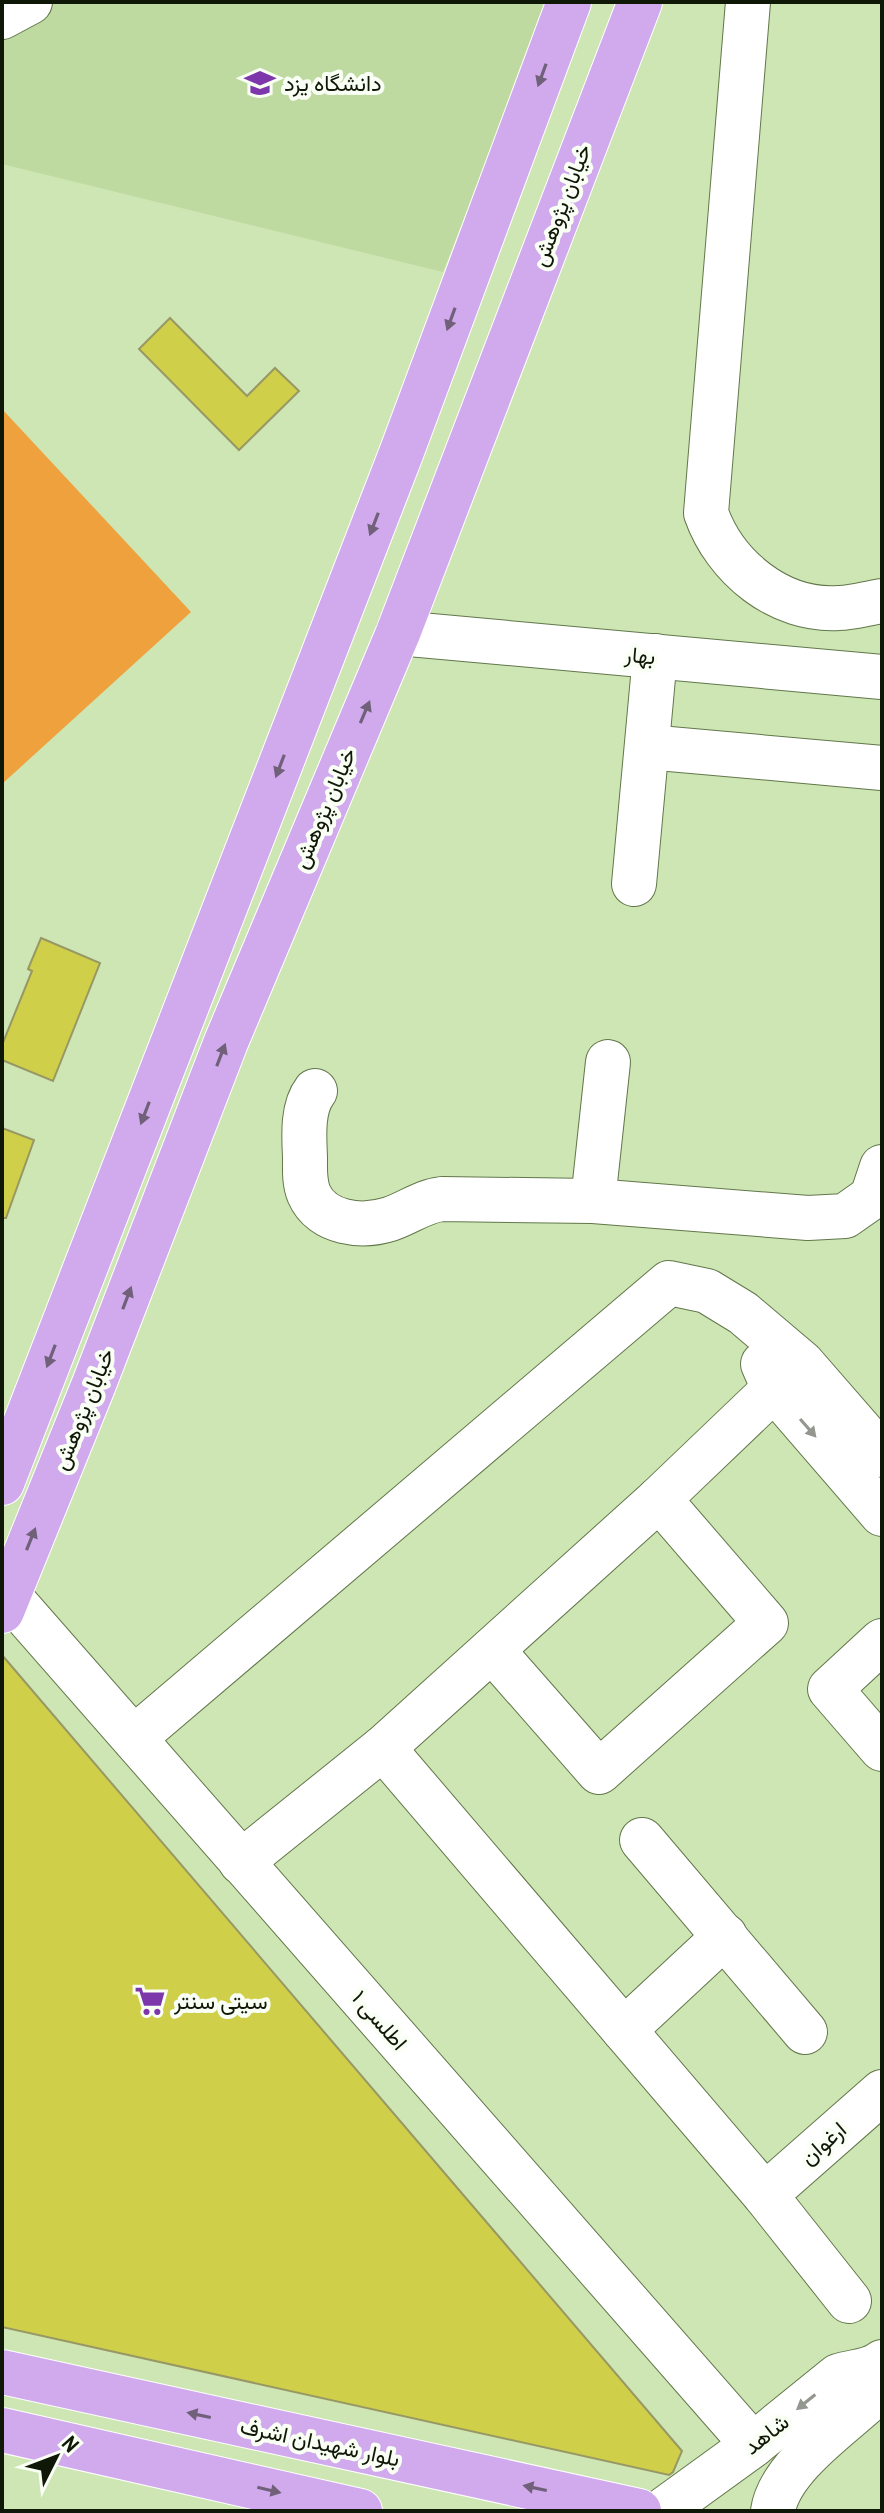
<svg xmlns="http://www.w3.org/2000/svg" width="884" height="2513" font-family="'Archivo Narrow',Vazirmatn,sans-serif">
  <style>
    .built { fill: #bfdaa1 }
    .green { fill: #efa13e }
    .building { fill: #d0cf4a; stroke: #989864; stroke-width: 2 }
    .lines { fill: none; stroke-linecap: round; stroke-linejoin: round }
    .minor-casing { stroke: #62774a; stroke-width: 46 }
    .major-casing { stroke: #fff; stroke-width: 46 }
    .minor { stroke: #fff; stroke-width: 44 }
    .major { stroke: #d0aaec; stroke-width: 44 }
    .oneway { fill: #706079 }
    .oneway2 { fill: #93978f }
    .labels { text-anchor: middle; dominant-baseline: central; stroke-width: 8; stroke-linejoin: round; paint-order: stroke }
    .poi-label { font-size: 22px; fill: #0f1706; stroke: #fafff5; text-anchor: start }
    .street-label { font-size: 22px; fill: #0f1706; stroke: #fafff5 }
  </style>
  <rect width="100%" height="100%" fill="#cde6b4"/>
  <polygon class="built" points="2,2 549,2 443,272 2,164"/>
  <polygon class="green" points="2,409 191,612 2,784"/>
  <g class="building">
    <polygon points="170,318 247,396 275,368 299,391 239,450 139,349"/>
    <polygon points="41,938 100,963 53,1081 2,1060 2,1045 32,971 28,969"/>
    <polygon points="2,1128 34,1140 6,1218 2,1218"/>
    <polygon points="2,1655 682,2451 673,2472 669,2475 2,2327"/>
  </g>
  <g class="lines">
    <g class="minor-casing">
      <g id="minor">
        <path d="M748,2L706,513C725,567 779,612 839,608C853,608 868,603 882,601"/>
        <polyline points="2,17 30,2"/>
        <polyline points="398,633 882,677"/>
        <polyline points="647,747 882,768"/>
        <polyline points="634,884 655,656"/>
        <path d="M315,1091C302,1108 304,1136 305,1157C305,1169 304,1182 309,1194C322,1224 362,1228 390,1219C408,1213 423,1201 442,1199L593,1201L808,1218L845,1216L872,1197L882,1167"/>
        <polyline points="593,1201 608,1062"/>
        <polyline points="763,1364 774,1389 882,1514"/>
        <polyline points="8,1595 753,2445"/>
        <polyline points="882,1641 830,1689 882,1749"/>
        <polyline points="492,1650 599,1772 766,1623 659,1499"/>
        <polyline points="134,1738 669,1283 707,1291 743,1313 802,1363 882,1455"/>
        <polyline points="383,1748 765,2195 849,2301"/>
        <polyline points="642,1840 805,2032"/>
        <polyline points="241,1862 383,1748 659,1499 774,1389"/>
        <polyline points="624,2030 725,1936"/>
        <polyline points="765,2195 882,2092"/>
        <path d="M662,2511L753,2445L838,2376C853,2371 870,2372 882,2362"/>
        <path d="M773,2511C779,2469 838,2428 868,2401L874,2387V2369"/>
      </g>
    </g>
    <g class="major-casing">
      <g id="major">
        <polyline points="2,1483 402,451 569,2"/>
        <polyline points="2,1611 94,1384 226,1042 398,633 640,2"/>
        <polyline points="2,2372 639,2511"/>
        <polyline points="2,2430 360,2511"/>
      </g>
    </g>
    <use href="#minor" class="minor"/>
    <use href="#major" class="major"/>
  </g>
  <defs><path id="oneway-solid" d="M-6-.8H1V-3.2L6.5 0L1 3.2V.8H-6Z" transform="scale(2)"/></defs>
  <g class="oneway">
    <use href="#oneway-solid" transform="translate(542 75) rotate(110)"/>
    <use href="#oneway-solid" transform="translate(451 319) rotate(110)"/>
    <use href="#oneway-solid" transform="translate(374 524) rotate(111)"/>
    <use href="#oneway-solid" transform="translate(365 712) rotate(-67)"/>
    <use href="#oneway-solid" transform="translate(280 766) rotate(111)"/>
    <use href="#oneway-solid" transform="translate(221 1055) rotate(-69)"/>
    <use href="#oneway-solid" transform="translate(145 1113) rotate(111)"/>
    <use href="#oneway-solid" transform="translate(127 1298) rotate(-69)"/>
    <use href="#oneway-solid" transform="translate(51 1356) rotate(111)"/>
    <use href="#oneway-solid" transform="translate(31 1539) rotate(-68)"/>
    <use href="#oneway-solid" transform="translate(199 2415) rotate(-168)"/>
    <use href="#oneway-solid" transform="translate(535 2488) rotate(-168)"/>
    <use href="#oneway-solid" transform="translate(269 2490) rotate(13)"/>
  </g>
  <g class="oneway2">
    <use href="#oneway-solid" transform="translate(808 1428) rotate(49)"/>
    <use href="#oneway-solid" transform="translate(806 2402) rotate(141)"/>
  </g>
  <defs>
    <g id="university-bare" transform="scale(2.4)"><path d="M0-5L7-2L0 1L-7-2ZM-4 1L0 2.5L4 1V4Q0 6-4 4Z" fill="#7d37ab" stroke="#fafff5" stroke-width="2.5" paint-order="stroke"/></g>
    <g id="supermarket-bare" transform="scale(2.4)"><path d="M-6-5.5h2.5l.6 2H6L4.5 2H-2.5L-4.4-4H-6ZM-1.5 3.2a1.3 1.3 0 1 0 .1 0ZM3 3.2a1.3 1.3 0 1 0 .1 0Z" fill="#7d37ab" stroke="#fafff5" stroke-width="2.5" paint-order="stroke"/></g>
  </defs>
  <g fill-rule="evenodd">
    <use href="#university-bare" x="260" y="83"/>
    <use href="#supermarket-bare" x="150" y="2001"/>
  </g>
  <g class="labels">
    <g class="poi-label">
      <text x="284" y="83">دانشگاه یزد</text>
      <text x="174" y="2001">سیتی سنتر</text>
    </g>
    <g class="street-label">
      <text transform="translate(561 205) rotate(-69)">خیابان پژوهش</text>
      <text transform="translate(640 655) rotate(5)">بهار</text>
      <text transform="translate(324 808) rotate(-67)">خیابان پژوهش</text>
      <text transform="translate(83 1409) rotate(-68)">خیابان پژوهش</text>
      <text transform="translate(380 2020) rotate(49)">اطلسی ۱</text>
      <text transform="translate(823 2143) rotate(-41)">ارغوان</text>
      <text transform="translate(766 2434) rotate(-38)">شاهد</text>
      <text transform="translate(320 2442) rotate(12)">بلوار شهیدان اشرف</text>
    </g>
  </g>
  <rect width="884" height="2513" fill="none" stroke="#0f1706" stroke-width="8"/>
  <g transform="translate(56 2457) rotate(48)" stroke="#fafff5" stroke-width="6" paint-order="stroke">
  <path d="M0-6L14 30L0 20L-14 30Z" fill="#0f1706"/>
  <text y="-12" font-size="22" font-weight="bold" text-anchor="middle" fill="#0f1706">N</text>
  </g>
</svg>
